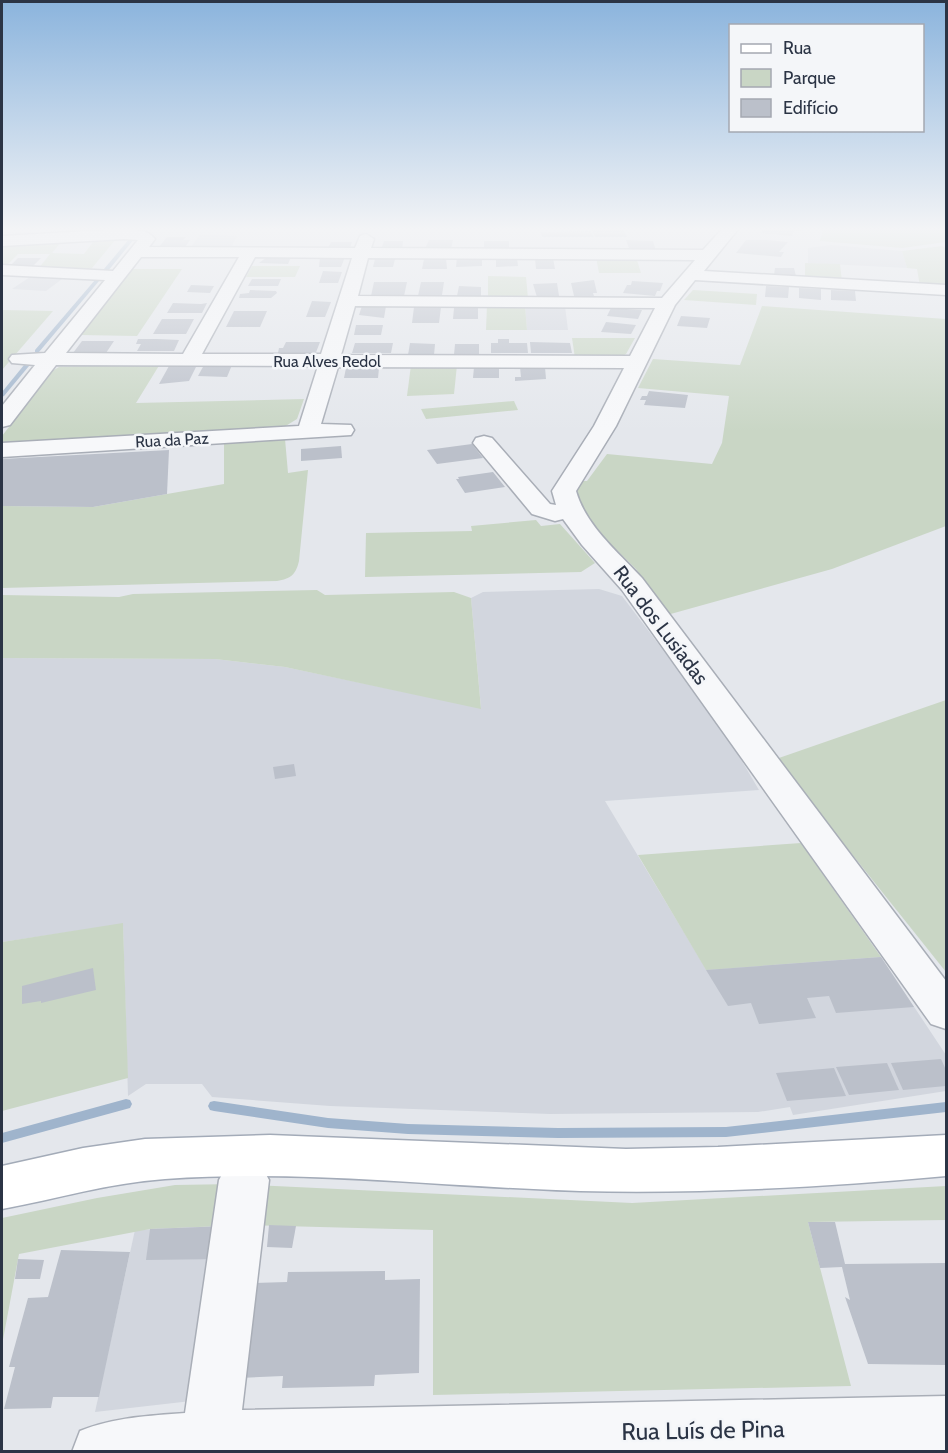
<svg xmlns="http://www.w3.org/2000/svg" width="948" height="1453" font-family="Cabin,sans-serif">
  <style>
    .built { fill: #d2d6de }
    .green { fill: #c9d6c5 }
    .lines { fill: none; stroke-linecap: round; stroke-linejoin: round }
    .stream { fill: #9fb4cc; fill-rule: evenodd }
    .building { fill: #bbc0ca }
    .minor-casing { stroke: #a9aeb7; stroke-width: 3 }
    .major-casing { stroke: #a3abb8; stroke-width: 3 }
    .minor { fill: #f7f8fa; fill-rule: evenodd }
    .major { fill: #fff; fill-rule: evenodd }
    .labels { text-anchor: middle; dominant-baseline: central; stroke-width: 5; stroke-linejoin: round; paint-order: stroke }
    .far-street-label { font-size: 16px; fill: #2b3445; stroke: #f4f6f9 }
    .street-label { font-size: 20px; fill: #2b3445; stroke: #f4f6f9 }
    .near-street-label { font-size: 24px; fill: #2b3445; stroke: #f4f6f9 }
  </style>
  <rect width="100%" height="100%" fill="#e4e7ec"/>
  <g class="built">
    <polygon points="199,235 237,236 230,250 190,249"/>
    <polygon points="831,245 902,251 907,268 808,263 808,248"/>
    <polygon points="33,275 66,276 46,291 12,289"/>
    <polygon points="525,305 565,306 568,330 527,330"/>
    <polygon points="599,589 622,596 723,729 759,790 605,801 706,969 881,957 946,1055 946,1091 793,1115 790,1107 758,1112 550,1114 330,1106 212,1097 202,1084 146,1084 128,1096 123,924 2,942 2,658 215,659 285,667 481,708 471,598 483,592"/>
    <polygon points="226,1226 200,1400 95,1412 135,1230"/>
  </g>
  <g class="green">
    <polygon points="823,228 946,228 946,242 902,248 820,241"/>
    <polygon points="96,238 116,239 92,268 86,270 38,269 50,254 18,254 5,267 2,267 2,243 63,240 52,253 84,254"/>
    <polygon points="942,246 946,248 946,286 920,286 917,269 907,268 902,251"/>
    <polygon points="596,257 636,257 641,273 599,273"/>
    <polygon points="805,263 840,264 842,281 805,279"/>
    <polygon points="252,266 300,266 295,277 246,277"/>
    <polygon points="133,269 182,269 137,336 80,335"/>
    <polygon points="488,276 526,277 528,298 488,298"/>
    <polygon points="693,290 757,294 756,305 684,300"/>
    <polygon points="487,305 525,305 527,330 486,330"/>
    <polygon points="762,306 946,319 946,526 832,569 667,615 636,569 585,519 574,495 582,481 587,481 607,454 712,464 722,443 729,396 638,388 653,359 740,365"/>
    <polygon points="2,310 53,311 2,370"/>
    <polygon points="572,338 635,338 626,354 620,357 575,358"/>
    <polygon points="160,364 136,403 304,399 297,419 284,427 2,443 2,436 52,371 59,367"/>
    <polygon points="411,365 457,365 454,394 407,396"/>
    <polygon points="514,401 518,410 426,419 421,409"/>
    <path d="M285,439L288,473L308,470L299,561C296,574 291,579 277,581L2,588V506L93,507L224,484V443Z"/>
    <polygon points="536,520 541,526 560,524 595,563 581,572 365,577 366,533 472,531 471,526"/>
    <polygon points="317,590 325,595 454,592 471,598 481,709 285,667 215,659 2,658 2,595 119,597 133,594"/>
    <polygon points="946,700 946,972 776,759"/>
    <polygon points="801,843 881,957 706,970 638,855"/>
    <polygon points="123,923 128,1078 2,1111 2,942"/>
    <polygon points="235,1184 632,1203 946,1186 946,1220 808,1222 851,1386 433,1395 433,1230 247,1225 150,1229 19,1254 2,1345 2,1218 97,1198 175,1185"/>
  </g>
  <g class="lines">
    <g class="stream">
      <polygon points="130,238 134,239 108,271 104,271 104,269"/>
      <polygon points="95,280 99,281 39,352 35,352 35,350"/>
      <polygon points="24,365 29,366 4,396 2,397 2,392"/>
      <polygon points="126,1099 130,1100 132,1104 130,1108 2,1143 2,1133"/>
      <polygon points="214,1101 328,1118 408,1124 558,1128 726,1127 946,1102 946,1112 726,1137 558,1138 408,1134 328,1128 214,1111 210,1110 208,1106 210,1102"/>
    </g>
  </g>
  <g class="building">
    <polygon points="591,228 622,228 627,237 595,237"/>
    <polygon points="763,228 795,228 803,229 802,231 794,231 792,236 761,233"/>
    <polygon points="591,231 594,237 542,237 541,232"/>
    <polygon points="167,237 186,237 183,240 190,240 185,247 159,247"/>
    <polygon points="429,240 453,240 451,249 425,249"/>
    <polygon points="626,240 653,241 656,251 630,251"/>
    <polygon points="746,240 766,240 788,242 779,252 784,252 781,257 736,253"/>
    <polygon points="384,241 403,241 402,250 381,250"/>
    <rect x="484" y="241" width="25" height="8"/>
    <polygon points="331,242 352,242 350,248 328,248"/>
    <polygon points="267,257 291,257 288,264 259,263"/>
    <polygon points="320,257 345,257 341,267 319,267"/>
    <polygon points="457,257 482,257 482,266 456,267"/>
    <polygon points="18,258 41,258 33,266 10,266"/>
    <polygon points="446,258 447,269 422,269 424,259"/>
    <polygon points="496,258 517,258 518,266 496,267"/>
    <polygon points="535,258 553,258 555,269 536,269"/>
    <polygon points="375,259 395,259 393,267 373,267"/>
    <polygon points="775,268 794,268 796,276 774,275"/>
    <polygon points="323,271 342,272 338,283 319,283"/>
    <polygon points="252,279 281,279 278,286 248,286"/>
    <polygon points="594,280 597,293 593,293 594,296 574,296 571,283"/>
    <polygon points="632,281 663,283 660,291 657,291 655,296 623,293 627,285 631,285"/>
    <polygon points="374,282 407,282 404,296 371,296"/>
    <polygon points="421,282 444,282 442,295 418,296"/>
    <polygon points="557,283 559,296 537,297 533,284"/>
    <polygon points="191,285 214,286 210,293 187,292"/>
    <polygon points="459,286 481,287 481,296 457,296"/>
    <polygon points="766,286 789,287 788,298 765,297"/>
    <polygon points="799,288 821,289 821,300 799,298"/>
    <polygon points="250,290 276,291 277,293 271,298 239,298 240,294 249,293"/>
    <polygon points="831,290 855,291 856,301 831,300"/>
    <polygon points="312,301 331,302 325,317 306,317"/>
    <polygon points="173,303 201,304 207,303 202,313 167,313"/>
    <polygon points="362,306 386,306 384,318 359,315"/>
    <polygon points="414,307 441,307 439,323 412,323"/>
    <polygon points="454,308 478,308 478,319 453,319"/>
    <polygon points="611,308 642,310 638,319 607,316"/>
    <polygon points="234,311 267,311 260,327 226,327"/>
    <polygon points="681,316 710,318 707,328 677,326"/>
    <polygon points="162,319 194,319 186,334 153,334"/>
    <polygon points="606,322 636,325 631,334 601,332"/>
    <polygon points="356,325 383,325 381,335 354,335"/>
    <polygon points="138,339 157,339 179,340 174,351 137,351 141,344 136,344"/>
    <polygon points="498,339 509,339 509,343 527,343 528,353 491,353 491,343 498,343"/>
    <polygon points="82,341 114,341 106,353 73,353"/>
    <polygon points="286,342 320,342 315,355 281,355 282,353 278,353 279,348 283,348"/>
    <polygon points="530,342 570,343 572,353 531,353"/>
    <polygon points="355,343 393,343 391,353 352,353"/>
    <polygon points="410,343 435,344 434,355 408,355"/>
    <polygon points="455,344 479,344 479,355 454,355"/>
    <polygon points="175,365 197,365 189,381 159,384 169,366"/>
    <polygon points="204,365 232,365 227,377 198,376"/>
    <polygon points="474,367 499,367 499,378 473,378"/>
    <polygon points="520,367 545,367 546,379 515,381 515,377 521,377"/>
    <polygon points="346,368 379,368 378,378 344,378"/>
    <polygon points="649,391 688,395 685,408 644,405 646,400 640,400 642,396 647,396"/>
    <polygon points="472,444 483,458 437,464 427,450"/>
    <polygon points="341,446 342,458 301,461 301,449"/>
    <polygon points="169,450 167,494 93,507 2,506 2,459"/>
    <polygon points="493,472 505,487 465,493 456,479 459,479 458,477"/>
    <polygon points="294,764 296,776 275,779 273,767"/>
    <polygon points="881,957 914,1007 836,1013 829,996 807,998 816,1018 759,1024 751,1003 728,1006 706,970"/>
    <polygon points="93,968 96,990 41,1003 41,1001 22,1004 22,986"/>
    <polygon points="941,1059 946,1070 946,1086 903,1090 891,1063"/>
    <polygon points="887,1063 899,1090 849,1095 836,1067"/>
    <polygon points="834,1068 846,1096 787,1101 776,1073"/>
    <polygon points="808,1222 835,1222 845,1264 946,1263 946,1365 868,1364 845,1297 850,1300 842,1267 820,1268"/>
    <polygon points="269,1225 296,1226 292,1248 267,1247"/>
    <polygon points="226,1226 222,1259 146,1260 150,1229"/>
    <polygon points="61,1250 130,1252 99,1397 53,1397 51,1408 4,1409 15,1367 9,1367 28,1298 48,1297"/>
    <polygon points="18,1259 44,1260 40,1279 15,1279"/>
    <polygon points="385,1271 385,1280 420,1279 419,1373 375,1375 374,1386 282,1388 283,1376 239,1378 251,1283 287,1282 288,1272"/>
  </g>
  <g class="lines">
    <g class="minor-casing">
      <g id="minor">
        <path d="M723,228H739L704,271L946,285V295L695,280L675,305L616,426L576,491C586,526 618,552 642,578L946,981V1029L931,1024L622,590L582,545L563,519L555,521L532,514L473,443L476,438L484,436L492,438L550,504L556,505L552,491L594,426L624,368L338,367L321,424L351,425L354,430L351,435L2,457V443L299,426L318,366L56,365L10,425L2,427V406L35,365L12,363L9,359L12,355L45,353L105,280L2,275V265L113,271L138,240L124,239L2,246V236L124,229C136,230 147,229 155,239L149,247L355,248L360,236L366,234L374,239L371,248L703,250ZM141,257H239L183,354L66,353ZM255,257L352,258L321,354H202ZM368,258L695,260L662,298L358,296ZM355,306L655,308L630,356L341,355Z"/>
        <path d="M244,1159L261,1165L269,1180L242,1410L946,1396V1452H72L80,1431C114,1417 149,1416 185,1413L219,1180L227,1165Z"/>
      </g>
    </g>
    <g class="major-casing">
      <path id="major" d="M270,1135L626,1149L718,1147L946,1135V1176C827,1187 699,1194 580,1191C442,1187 303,1169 165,1179C109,1183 56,1199 2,1209V1166L83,1148L145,1139Z"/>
    </g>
    <use href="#minor" class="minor"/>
    <use href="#major" class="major"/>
  </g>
  <linearGradient id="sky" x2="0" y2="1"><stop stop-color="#8bb4dd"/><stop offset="0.53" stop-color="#f3f4f6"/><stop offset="1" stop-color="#f3f4f6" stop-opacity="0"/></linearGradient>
  <rect width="948" height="432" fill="url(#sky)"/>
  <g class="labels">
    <g class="far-street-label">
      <text x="327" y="361">Rua Alves Redol</text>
      <text transform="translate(172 440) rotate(-3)">Rua da Paz</text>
    </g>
    <g class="street-label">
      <text transform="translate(661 625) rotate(53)">Rua dos Lusíadas</text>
    </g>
    <g class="near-street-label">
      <text transform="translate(703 1430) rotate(-1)">Rua Luís de Pina</text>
    </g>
  </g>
  <rect width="948" height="1453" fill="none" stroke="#2b3445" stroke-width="6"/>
  <rect x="729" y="24" width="195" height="108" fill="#f4f6f9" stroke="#a4a8b1" stroke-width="1.5"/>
  <rect x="741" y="44" width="30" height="9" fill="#ffffff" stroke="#a4a8b1" stroke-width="1.5"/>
  <text x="783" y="54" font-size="18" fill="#2b3445">Rua</text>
  <rect x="741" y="69" width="30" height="18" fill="#c9d6c5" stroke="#a4a8b1" stroke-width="1.5"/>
  <text x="783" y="84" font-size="18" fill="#2b3445">Parque</text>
  <rect x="741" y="99" width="30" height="18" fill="#bbc0ca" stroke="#a4a8b1" stroke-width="1.5"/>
  <text x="783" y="114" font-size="18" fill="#2b3445">Edifício</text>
</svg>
